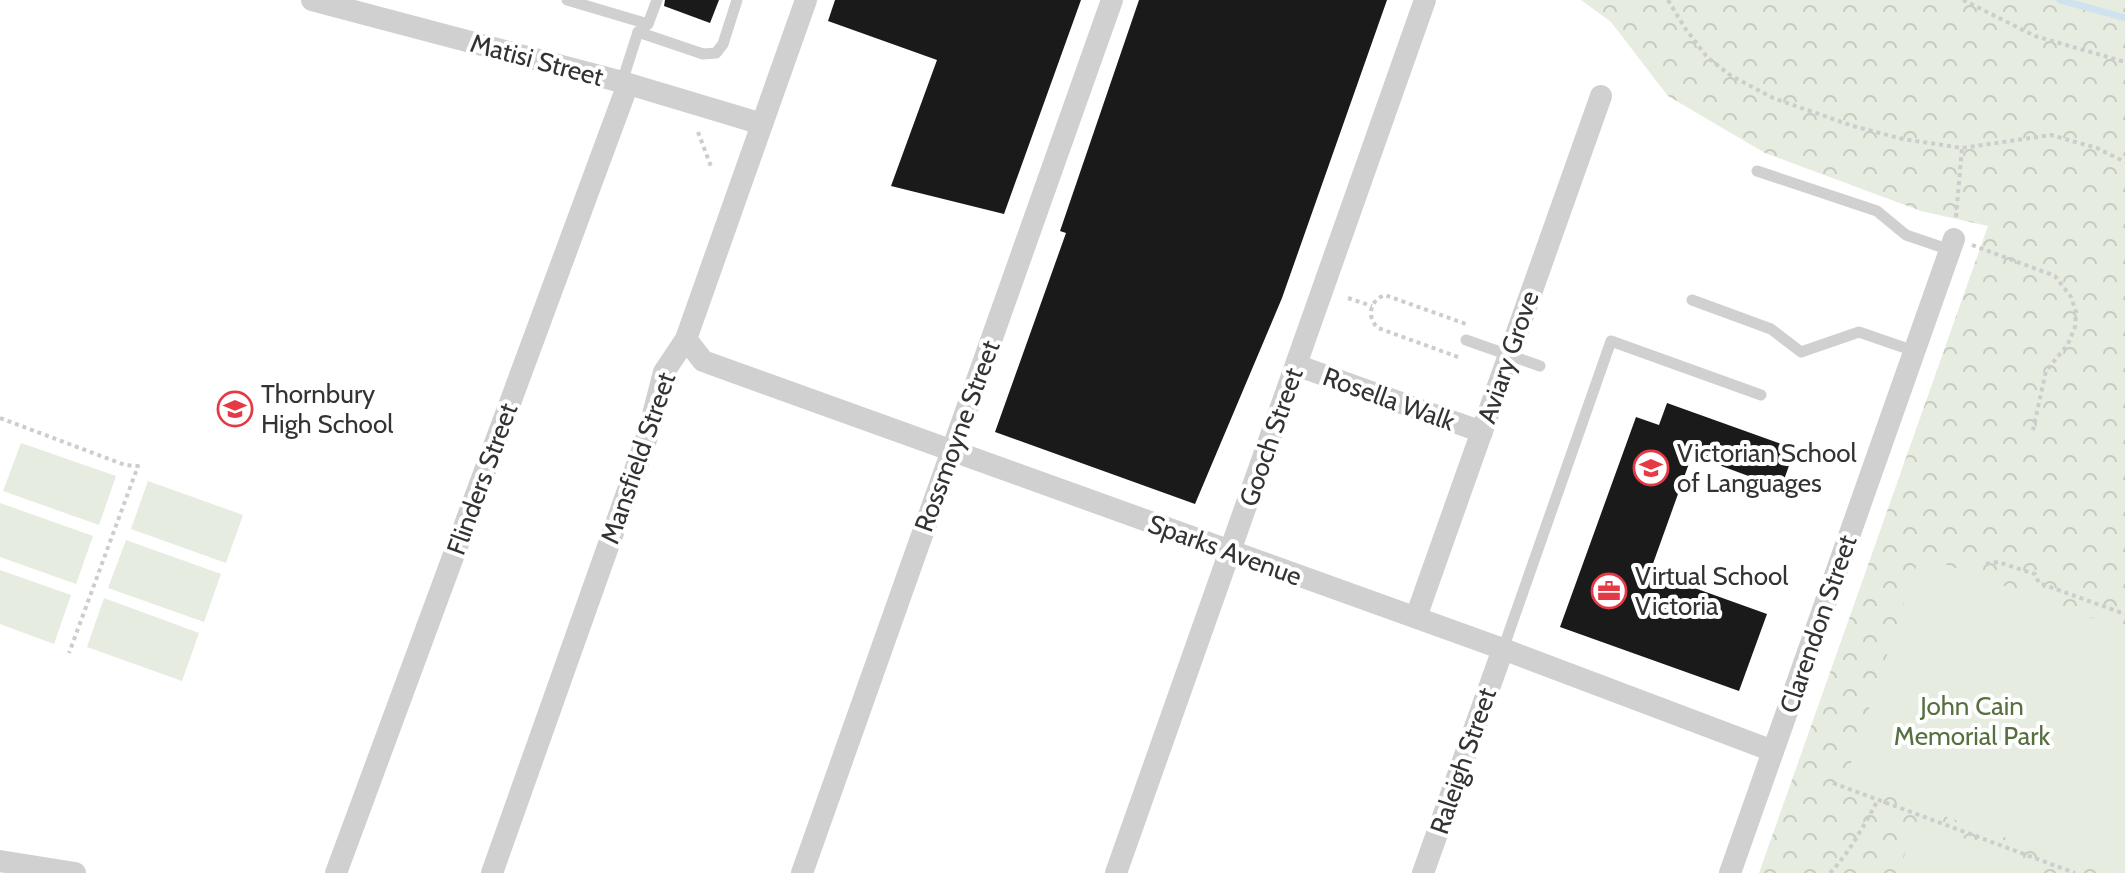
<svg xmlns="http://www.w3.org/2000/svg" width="2125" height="873" font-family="Cabin,sans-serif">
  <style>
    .park { fill: url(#park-crowns) }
    .garden { fill: #e6ecdf }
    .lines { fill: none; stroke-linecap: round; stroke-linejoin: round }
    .stream { stroke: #cfe2ee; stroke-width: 7 }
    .building { fill: #1a1a1a }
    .path { stroke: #cdcdcd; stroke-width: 4; stroke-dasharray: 4 4; stroke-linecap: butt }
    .service { stroke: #d0d0d0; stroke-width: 11 }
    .minor { stroke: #d0d0d0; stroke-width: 22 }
    .labels { text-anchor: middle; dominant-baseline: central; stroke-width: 8; stroke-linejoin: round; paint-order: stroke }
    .street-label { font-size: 26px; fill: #333; stroke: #fff }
    .poi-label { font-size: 26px; fill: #333; stroke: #fff; text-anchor: start }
    .park-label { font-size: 26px; fill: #56703f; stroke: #fff }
  </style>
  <defs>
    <pattern id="park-crowns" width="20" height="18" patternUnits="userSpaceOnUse" patternTransform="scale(2)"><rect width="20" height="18" fill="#e6ecdf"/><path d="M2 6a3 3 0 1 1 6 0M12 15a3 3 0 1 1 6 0" fill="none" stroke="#c6cbc0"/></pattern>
  </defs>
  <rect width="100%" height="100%" fill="#fff"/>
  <polygon class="park" points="1581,0 2125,0 2125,873 1759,873 1988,226 1921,211 1765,153 1668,96 1611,22"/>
  <g class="garden">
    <polygon points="21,443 116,476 99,525 3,491"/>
    <polygon points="148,481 243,515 226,563 131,529"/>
    <polygon points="0,503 93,536 76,584 0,557"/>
    <polygon points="126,540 221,574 204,622 108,588"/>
    <polygon points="1920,555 2125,630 2125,873 2106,873 1845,781"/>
    <polygon points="0,570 71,595 54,644 0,624"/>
    <polygon points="104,598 199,633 182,681 87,647"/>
    <polygon points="1917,821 2026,861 2022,873 1898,873"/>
  </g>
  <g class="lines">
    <polyline class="stream" points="2060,0 2125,18"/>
  </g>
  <g class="building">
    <polygon points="665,0 719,0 710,23 664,6"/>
    <polygon points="835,0 1081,0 1004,214 891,186 937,60 828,21"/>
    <polygon points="1139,0 1387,0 1282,298 1195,504 995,432 1066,233 1060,231"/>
    <polygon points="1667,403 1795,449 1781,488 1692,455 1650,572 1767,614 1739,691 1560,627 1636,417 1659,425"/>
  </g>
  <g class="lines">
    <g class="path">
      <polyline points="1668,0 1685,28 1707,57 1730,75 1773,98 1853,126 1903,139 1962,148 2051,135 2097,148 2125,162"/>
      <polyline points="1963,0 2035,36 2125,62"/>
      <polyline points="698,132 712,169"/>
      <polyline points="1956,217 1962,148"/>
      <polyline points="1972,245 2055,276 2071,297 2076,312 2075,327 2068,344 2046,371 2033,430"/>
      <polyline points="1348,298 1372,306"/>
      <path d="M1458,357L1378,328C1366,317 1370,300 1385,295L1466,324"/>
      <polyline points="0,418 125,465 138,466 69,653"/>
      <polyline points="1986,564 1998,562 2035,574 2039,583 2125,614"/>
      <polyline points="1833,783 2075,873"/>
      <path d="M1830,873C1850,852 1864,825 1878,800"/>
    </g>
    <g class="service">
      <polyline points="567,0 648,24"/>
      <polyline points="638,32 703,54 716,53 723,44 737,0"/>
      <polyline points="622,82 638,32 648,24 657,0"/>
      <polyline points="1757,171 1877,211 1906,235 1950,250"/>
      <polyline points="1692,300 1771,329 1801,352 1859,332 1914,351"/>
      <polyline points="1466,340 1540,366"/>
      <polyline points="1503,649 1611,341 1761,395"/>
    </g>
    <g class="minor">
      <polyline points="312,0 622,82 762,124"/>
      <polyline points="686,339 703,361 1503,649 1773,751"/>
      <polyline points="1296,365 1482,432"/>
      <polyline points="1416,617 1601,96"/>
      <polyline points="0,861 75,873"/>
      <polyline points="336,873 628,84"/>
      <polyline points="492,873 648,434 664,372 686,339 806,0"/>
      <polyline points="802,873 1112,0"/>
      <polyline points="1116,873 1425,0"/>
      <polyline points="1423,873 1503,649"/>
      <polyline points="1730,873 1954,239"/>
    </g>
  </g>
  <defs>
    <g id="school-ring" transform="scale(1.8)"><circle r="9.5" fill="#fff" stroke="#e63946" stroke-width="1.5"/><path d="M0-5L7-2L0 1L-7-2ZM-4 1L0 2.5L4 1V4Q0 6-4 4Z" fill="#e63946"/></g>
    <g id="office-ring" transform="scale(1.8)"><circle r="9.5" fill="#fff" stroke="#e63946" stroke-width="1.5"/><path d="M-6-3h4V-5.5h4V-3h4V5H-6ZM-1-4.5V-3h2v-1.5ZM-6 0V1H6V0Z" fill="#e63946"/></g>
  </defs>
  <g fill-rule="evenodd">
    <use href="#school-ring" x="235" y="409"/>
    <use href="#school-ring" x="1651" y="468"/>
    <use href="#office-ring" x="1609" y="591"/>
  </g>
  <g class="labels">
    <g class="street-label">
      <text transform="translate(537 60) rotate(15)">Matisi Street</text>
      <text transform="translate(1508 357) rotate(-71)">Aviary Grove</text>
      <text transform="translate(1389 399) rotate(20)">Rosella Walk</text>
      <text transform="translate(957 436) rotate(-70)">Rossmoyne Street</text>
      <text transform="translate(1271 437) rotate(-71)">Gooch Street</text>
      <text transform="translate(638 458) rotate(-71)">Mansfield Street</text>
      <text transform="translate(482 479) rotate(-70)">Flinders Street</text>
      <text transform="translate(1225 550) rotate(20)">Sparks Avenue</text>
      <text transform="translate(1818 624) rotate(-71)">Clarendon Street</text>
      <text transform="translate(1463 761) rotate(-71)">Raleigh Street</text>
    </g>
    <g class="poi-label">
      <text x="261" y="394">Thornbury<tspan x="261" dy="30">High School</tspan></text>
      <text x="1677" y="453">Victorian School<tspan x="1677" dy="30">of Languages</tspan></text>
      <text x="1635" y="576">Virtual School<tspan x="1635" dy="30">Victoria</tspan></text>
    </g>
    <g class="park-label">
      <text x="1972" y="706">John Cain<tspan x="1972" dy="30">Memorial Park</tspan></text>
    </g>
  </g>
</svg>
